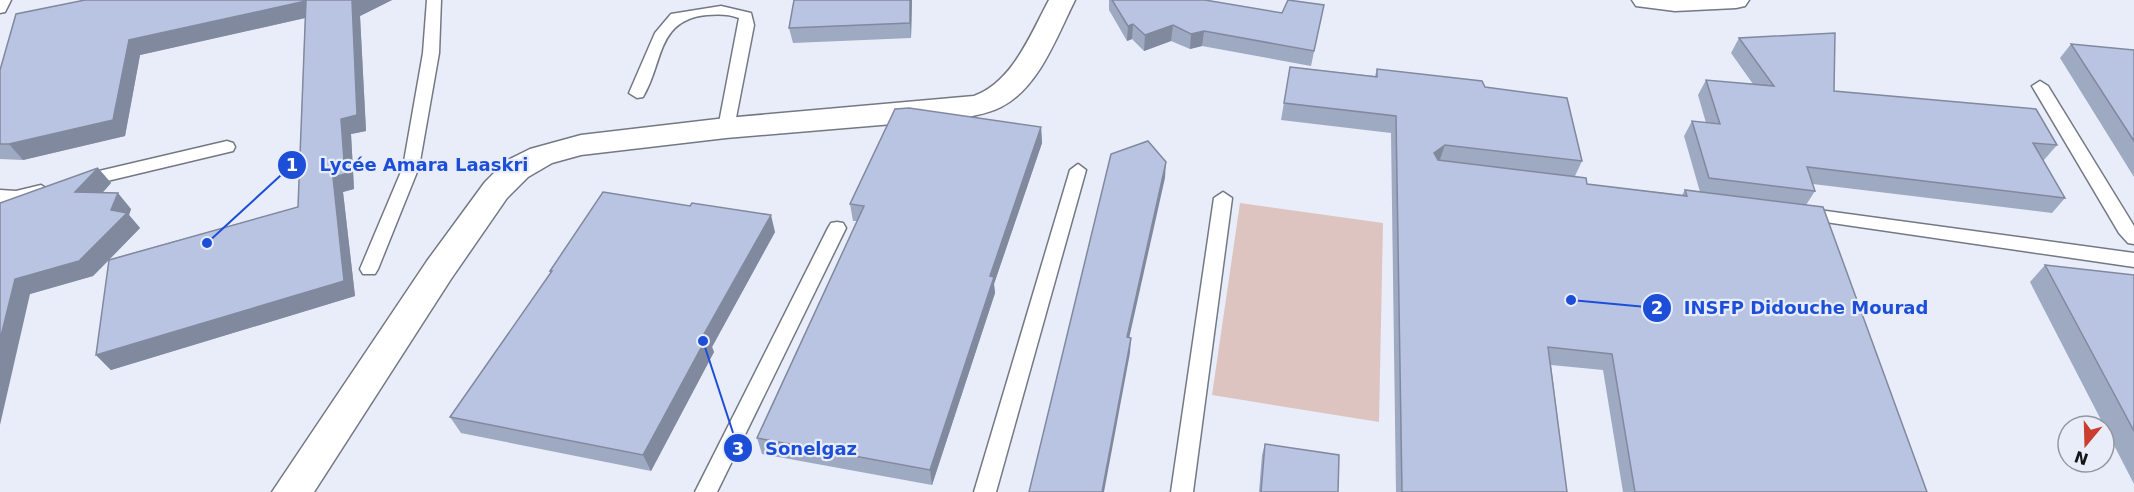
<svg xmlns="http://www.w3.org/2000/svg" width="2134" height="492" font-family="'DejaVu Sans',sans-serif">
  <style>
    .green { fill: #ddc4c0 }
    .lines { fill: none; stroke-linecap: round; stroke-linejoin: round }
    .service-casing { stroke: #747883; stroke-width: 3 }
    .minor-casing { stroke: #747883; stroke-width: 3 }
    .service { fill: #fff; fill-rule: evenodd }
    .minor { fill: #fff; fill-rule: evenodd }
    .wall { fill: #9ea9c2 }
    .shaded-wall { fill: #81899e }
    .building { fill: #b8c4e2; stroke: #81899e; stroke-width: 1.5 }
    .leader { fill: none; stroke: #1d4ed8; stroke-width: 2 }
    .callout-dot { fill: #1d4ed8; stroke: #e8edf9; stroke-width: 2 }
    .mark-label { font-size: 18px; text-anchor: middle; font-weight: bold; fill: #fff }
    .callout-label { font-size: 18px; text-anchor: middle; font-weight: bold; fill: #1d4ed8; stroke: #e8edf9; stroke-width: 4.5; stroke-linejoin: round; paint-order: stroke }
  </style>
  <rect width="100%" height="100%" fill="#e8edf9"/>
  <polygon class="green" points="1240,203 1383,223 1379,422 1212,395"/>
  <g class="lines">
    <g class="service-casing">
      <g id="service">
        <polygon points="0,0 11,0 5,12 0,13"/>
        <polygon points="427,0 441,0 439,53 419,167 378,269 375,274 363,274 360,269 403,167 423,53"/>
        <path d="M721,6L751,13L754,25L734,128L726,133L718,128L739,18C729,14 718,14 707,15C656,20 664,62 643,97L637,98L629,93L655,33L671,14Z"/>
        <polygon points="2040,81 2048,86 2134,226 2134,244 2128,243 2119,233 2032,86"/>
        <polygon points="227,141 233,143 235,147 233,151 82,187 73,181 82,175"/>
        <polygon points="1078,164 1086,170 996,492 974,492 1070,170"/>
        <polygon points="41,185 50,191 47,195 16,203 0,202 0,190 16,191"/>
        <polygon points="1223,192 1232,198 1193,492 1171,492 1214,198"/>
        <polygon points="1804,208 2134,253 2134,267 1798,218 1795,214 1798,210"/>
        <polygon points="837,222 843,223 846,228 717,492 695,492 828,228 831,223"/>
      </g>
    </g>
    <g class="minor-casing">
      <g id="minor">
        <path d="M1049,0H1075C1057,36 1039,88 1001,107C990,113 976,115 964,118L726,138L581,155L552,163L528,177L507,198L451,279L314,492H272L427,261L485,182L506,161L530,149L581,135L726,118L974,96C1013,82 1031,33 1049,0Z"/>
        <polygon points="1632,0 1749,0 1745,6 1736,8 1675,11 1636,6"/>
      </g>
    </g>
    <use href="#service" class="service"/>
    <use href="#minor" class="minor"/>
  </g>
  <g class="wall">
    <polygon points="85,0 392,0 360,16 366,131 351,134 354,189 343,192 355,296 111,370 96,355 109,260 93,276 30,294 0,203 98,168 111,183 102,193 131,209 129,215 140,228 110,259 298,207 305,18 140,55 125,136 23,160 0,159 0,70"/>
    <polygon points="794,0 912,0 911,38 793,43 789,28"/>
    <polygon points="1109,0 1205,0 1282,13 1324,5 1311,66 1202,46 1190,49 1171,41 1144,51 1132,39 1127,41 1109,10"/>
    <polygon points="1739,38 1834,91 2057,145 2044,160 2043,160 2065,198 2052,213 1813,184 1815,191 1806,205 1927,492 1623,492 1603,370 1551,365 1567,492 1396,492 1391,133 1281,120 1290,67 1375,76 1377,69 1485,87 1582,161 1575,176 1587,184 1682,195 1685,190 1700,192 1684,136 1692,121 1706,123 1698,95 1706,80 1753,84 1731,53"/>
    <polygon points="2071,44 2134,50 2134,177 2060,58"/>
    <polygon points="1041,127 1042,143 994,284 995,293 932,485 762,454 757,438 857,221 853,221 850,204"/>
    <polygon points="690,206 775,232 712,347 714,352 651,471 461,433 450,417 551,273 550,271"/>
    <polygon points="2045,265 2134,275 2134,484 2030,282"/>
    <polygon points="1265,444 1338,492 1259,492 1262,455"/>
  </g>
  <g class="shaded-wall">
    <polygon points="353,0 392,0 360,16 366,131 351,134 354,189 343,192 355,296 111,370 96,355 344,281 333,177 341,119 352,1"/>
    <polygon points="910,0 912,0 911,38 910,23"/>
    <polygon points="306,1 314,16 140,55 125,136 23,160 9,144 129,40"/>
    <polygon points="1133,24 1132,39 1127,41 1128,26"/>
    <polygon points="1173,25 1171,41 1144,51 1145,35"/>
    <polygon points="1204,31 1202,46 1190,49 1191,34"/>
    <polygon points="1041,127 1042,143 994,284 995,293 932,485 930,470 990,276"/>
    <polygon points="1445,145 1439,162 1434,153"/>
    <polygon points="1166,162 1165,178 1126,352 1127,337"/>
    <polygon points="98,168 111,183 89,208 75,192"/>
    <polygon points="118,193 131,209 129,215 140,228 93,276 30,294 0,425 0,340 15,279 111,210"/>
    <polygon points="771,215 775,232 712,347 714,352 651,471 643,455 704,334"/>
    <polygon points="1131,338 1130,353 1104,492 1102,492"/>
  </g>
  <g class="building">
    <polygon points="85,0 353,0 352,1 357,115 341,119 345,174 333,177 344,281 96,355 109,260 298,207 306,1 129,40 113,120 9,144 0,144 0,70 16,14"/>
    <polygon points="794,0 910,0 910,23 789,28"/>
    <polygon points="1112,0 1205,0 1282,13 1288,0 1324,5 1314,51 1204,31 1191,34 1173,25 1145,35 1133,24 1128,26"/>
    <polygon points="1835,33 1834,91 2036,109 2057,145 2033,143 2065,198 1807,167 1815,191 1709,178 1692,121 1720,124 1706,80 1774,86 1739,38"/>
    <polygon points="2071,44 2134,50 2134,141"/>
    <polygon points="1290,67 1377,77 1377,69 1482,81 1485,87 1567,98 1582,161 1445,145 1434,153 1438,160 1586,178 1587,184 1687,196 1685,190 1823,207 1927,492 1635,492 1612,354 1548,347 1567,492 1402,492 1396,116 1284,103"/>
    <polygon points="909,108 1041,127 990,276 994,277 930,470 757,438 864,206 850,204 895,109"/>
    <polygon points="1148,141 1166,162 1127,337 1131,338 1102,492 1029,492 1111,154"/>
    <polygon points="98,168 75,192 118,193 111,210 127,213 79,261 15,279 0,340 0,203"/>
    <polygon points="603,192 690,206 692,203 771,215 704,334 708,335 643,455 450,417 552,271 550,271"/>
    <polygon points="2045,265 2134,275 2134,431"/>
    <polygon points="1265,444 1339,455 1338,492 1261,492"/>
  </g>
  <path class="leader" d="M207 243L292 165M1571 300L1657 308M703 341L738 448"/>
  <g class="callout-dot">
    <circle cx="207" cy="243" r="6"/>
    <circle cx="1571" cy="300" r="6"/>
    <circle cx="703" cy="341" r="6"/>
    <circle cx="292" cy="165" r="15"/>
    <circle cx="1657" cy="308" r="15"/>
    <circle cx="738" cy="448" r="15"/>
  </g>
  <g class="mark-label">
    <text x="292" y="171">1</text>
    <text x="1657" y="314">2</text>
    <text x="738" y="455">3</text>
  </g>
  <g class="callout-label">
    <text x="424" y="171">Lycée Amara Laaskri</text>
    <text x="1806" y="314">INSFP Didouche Mourad</text>
    <text x="811" y="455">Sonelgaz</text>
  </g>
  <g transform="translate(2086 444) rotate(199)"><circle r="28" fill="#e8edf9" stroke="#93979f" stroke-width="1.5"/>
  <path d="M0-4.5L10 22L0 15L-10 22Z" fill="#ca3d2f"/>
  <text y="-9" font-size="16" font-weight="bold" text-anchor="middle" fill="#131519">N</text>
  </g>
</svg>
